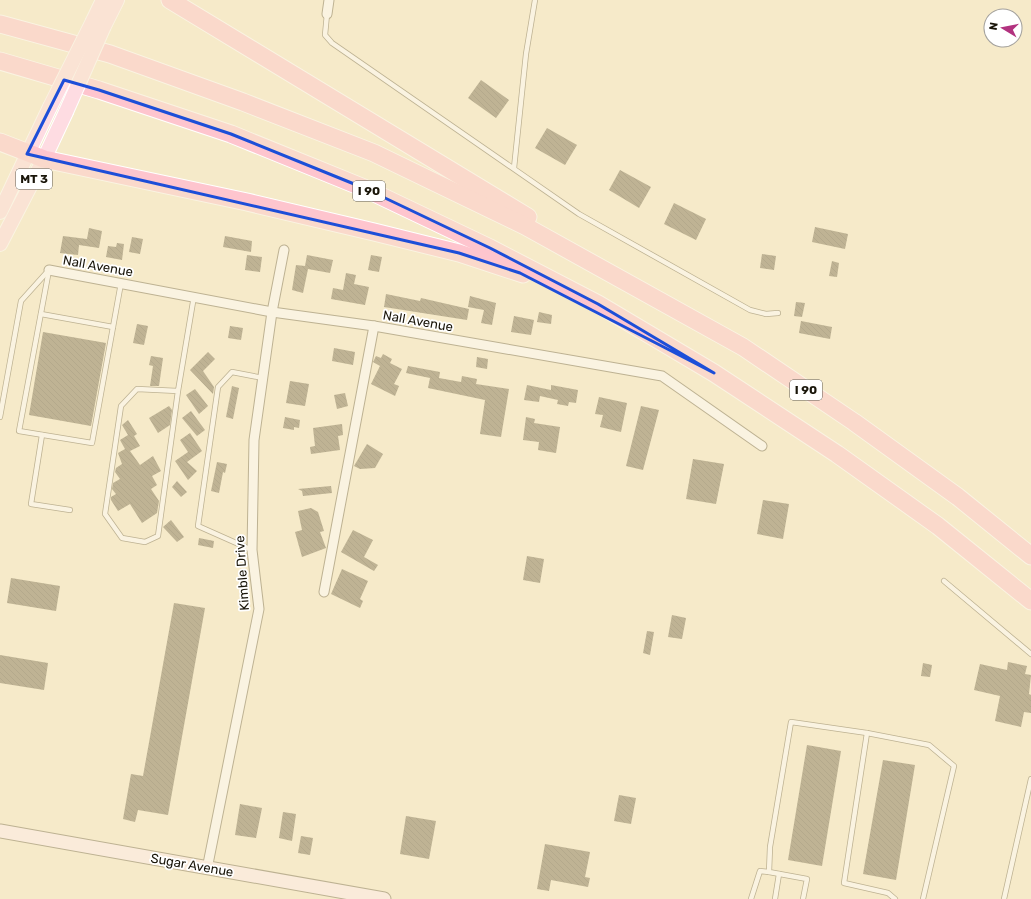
<svg xmlns="http://www.w3.org/2000/svg" width="1031" height="899" font-family="Rubik,sans-serif">
  <style>
    .building { fill: url(#building-back-hatch) }
    .lines { fill: none; stroke-linecap: round; stroke-linejoin: round }
    .lane-casing { stroke: #796f51; stroke-width: 6 }
    .street-casing { stroke: #796f51; stroke-width: 11 }
    .secondary-casing { stroke: #796f51; stroke-width: 15 }
    .primary-casing { stroke: #fff; stroke-width: 16 }
    .highway-casing { stroke: #fff; stroke-width: 19 }
    .lane { stroke: #fff; stroke-width: 4.5 }
    .street { stroke: #fff; stroke-width: 9 }
    .secondary { stroke: #ffeef0; stroke-width: 13 }
    .primary { stroke: #fedce2; stroke-width: 14 }
    .highway { stroke: #fec5ce; stroke-width: 17 }
    .primary-bridge-casing { stroke: #fff; stroke-width: 16; stroke-linecap: butt }
    .primary-bridge { stroke: #fedce2; stroke-width: 14 }
    .marked { fill: none; stroke: #1d4ed8; stroke-width: 3; stroke-linejoin: round }
    .labels { text-anchor: middle; dominant-baseline: central; stroke-width: 3.5; stroke-linejoin: round; paint-order: stroke }
    .shield { fill: #fff; stroke: #5e5b53; stroke-width: 1 }
    .shield-label { font-size: 12px; font-weight: bold; fill: #191509 }
    .street-label { font-size: 13px; fill: #191509; stroke: #fff }
  </style>
  <defs>
    <pattern id="building-back-hatch" width="6" height="6" patternUnits="userSpaceOnUse"><rect width="6" height="6" fill="#7c7254"/><path d="M-1 5l2 2M0 0l6 6M5-1l2 2" fill="none" stroke="#655c44"/></pattern>
  </defs>
  <rect width="100%" height="100%" fill="#f5eac9"/>
  <g class="building">
    <polygon points="481,80 509,100 496,118 468,98"/>
    <polygon points="547,128 577,145 565,165 535,148"/>
    <polygon points="620,170 651,187 639,208 609,190"/>
    <polygon points="674,203 706,219 696,240 664,224"/>
    <polygon points="815,227 848,234 845,249 812,242"/>
    <polygon points="89,228 102,231 99,248 79,245 78,255 60,253 63,236 87,239"/>
    <polygon points="225,236 252,241 251,252 223,247"/>
    <polygon points="132,237 143,239 140,254 129,252"/>
    <polygon points="117,243 124,244 122,260 106,257 108,246 116,247"/>
    <polygon points="762,254 776,256 774,270 760,268"/>
    <polygon points="247,255 262,257 260,272 245,270"/>
    <polygon points="307,255 333,260 330,273 308,269 303,293 292,290 296,265 305,266"/>
    <polygon points="371,255 382,257 379,272 368,270"/>
    <polygon points="832,261 839,263 837,277 829,276"/>
    <polygon points="346,273 356,275 354,284 369,287 365,305 331,299 333,288 343,290"/>
    <polygon points="386,294 420,301 421,298 469,309 467,320 384,307"/>
    <polygon points="470,296 496,303 492,325 481,323 484,310 468,307"/>
    <polygon points="796,302 805,303 802,317 794,316"/>
    <polygon points="539,312 552,315 551,324 537,322"/>
    <polygon points="514,316 534,320 531,335 511,332"/>
    <polygon points="801,321 832,327 830,339 799,333"/>
    <polygon points="137,324 148,326 144,345 133,343"/>
    <polygon points="230,326 243,328 241,340 228,338"/>
    <polygon points="43,332 106,343 91,426 29,415"/>
    <polygon points="334,348 355,352 353,365 332,361"/>
    <polygon points="208,352 215,359 203,371 214,387 213,394 190,370"/>
    <polygon points="383,354 392,359 390,363 402,369 394,384 399,386 395,396 371,384 380,366 373,362 376,356 381,358"/>
    <polygon points="151,356 163,358 159,386 150,386 153,366 149,365"/>
    <polygon points="477,357 488,359 487,369 476,367"/>
    <polygon points="408,366 440,372 439,378 461,382 462,376 477,379 476,384 509,389 501,437 480,434 485,400 428,388 430,378 406,373"/>
    <polygon points="290,381 309,384 305,406 286,403"/>
    <polygon points="527,385 551,390 551,385 578,390 576,403 569,402 568,406 557,404 558,400 540,396 539,402 524,400"/>
    <polygon points="232,386 239,388 233,419 226,417"/>
    <polygon points="195,389 208,406 199,414 186,395"/>
    <polygon points="345,393 348,406 337,409 334,395"/>
    <polygon points="599,397 627,403 621,432 600,427 603,415 595,414"/>
    <polygon points="169,406 172,410 170,425 158,433 149,418"/>
    <polygon points="641,406 659,410 643,470 626,466"/>
    <polygon points="191,411 205,430 197,436 182,418"/>
    <polygon points="285,417 300,420 299,428 294,427 294,430 283,428"/>
    <polygon points="526,417 535,419 534,423 560,427 556,453 538,450 539,442 523,440"/>
    <polygon points="128,420 137,434 134,436 140,446 130,451 140,465 153,456 161,471 152,476 157,485 151,489 159,501 157,513 142,523 130,504 118,511 111,500 111,497 116,494 112,489 113,483 120,479 115,472 116,468 122,464 118,453 125,449 120,440 128,435 122,425"/>
    <polygon points="342,424 343,435 338,436 340,450 311,454 310,447 315,446 313,428"/>
    <polygon points="190,433 202,451 187,462 197,471 188,480 175,461 188,452 180,440"/>
    <polygon points="367,444 383,454 375,468 360,469 354,466"/>
    <polygon points="693,459 724,464 716,504 686,499"/>
    <polygon points="217,462 227,464 225,473 223,472 219,493 211,491"/>
    <polygon points="177,481 187,492 181,497 172,487"/>
    <polygon points="331,486 332,493 303,496 302,491 298,489"/>
    <polygon points="763,500 789,504 783,539 757,534"/>
    <polygon points="311,508 318,512 324,531 320,532 326,548 302,557 295,532 302,530 298,511"/>
    <polygon points="171,520 184,537 177,542 163,527"/>
    <polygon points="353,530 373,540 364,557 378,565 374,571 341,552"/>
    <polygon points="199,538 214,541 213,548 198,545"/>
    <polygon points="527,556 544,559 540,583 523,580"/>
    <polygon points="342,569 368,581 360,599 363,601 360,608 331,594"/>
    <polygon points="11,578 60,586 56,611 7,603"/>
    <polygon points="174,603 205,608 168,815 138,810 135,822 123,819 131,774 143,776"/>
    <polygon points="672,615 686,618 682,639 668,637"/>
    <polygon points="647,631 654,632 650,655 643,653"/>
    <polygon points="0,655 48,663 44,690 0,683"/>
    <polygon points="1008,662 1027,666 1025,674 1031,675 1029,694 1031,695 1031,713 1024,712 1021,727 995,721 1000,696 974,690 980,664 1007,670"/>
    <polygon points="923,663 932,665 930,677 921,676"/>
    <polygon points="807,745 841,751 822,866 788,860"/>
    <polygon points="883,760 915,765 896,880 863,874"/>
    <polygon points="619,795 636,798 631,824 614,821"/>
    <polygon points="240,804 262,808 256,838 235,835"/>
    <polygon points="283,812 296,814 292,841 279,838"/>
    <polygon points="406,816 436,821 429,859 400,854"/>
    <polygon points="301,836 313,838 310,855 298,853"/>
    <polygon points="545,844 590,852 585,877 590,878 588,887 551,880 549,891 537,889"/>
  </g>
  <g class="lines">
    <g class="lane-casing">
      <g id="lane">
        <polyline points="327,14 325,35 332,43 579,214 750,310 766,314 778,313"/>
        <polyline points="514,168 526,54 535,0"/>
        <polyline points="49,270 19,431 92,443 121,283"/>
        <polyline points="41,314 113,327"/>
        <polyline points="178,391 137,389 121,406 105,514 122,538 145,542 158,536 178,391 194,296"/>
        <polyline points="0,417 21,301 48,271"/>
        <polyline points="42,435 31,504 70,510"/>
        <polyline points="252,550 198,526 218,387 232,372 263,378"/>
        <polyline points="944,581 1031,654"/>
        <polyline points="867,733 844,883 888,893 895,899"/>
        <polyline points="751,899 760,871 769,872"/>
        <polyline points="775,899 779,874"/>
        <polyline points="803,899 807,879 769,872 770,847 791,722 867,733 929,745 954,766 923,899"/>
        <polyline points="1004,899 1031,779"/>
      </g>
    </g>
    <g class="street-casing">
      <g id="street">
        <polyline points="327,14 329,0"/>
        <polyline points="49,270 272,312 374,326 662,376 762,446"/>
        <polyline points="324,592 374,326"/>
        <polyline points="207,869 259,609 252,550 254,440 272,312 284,250"/>
      </g>
    </g>
    <g class="secondary-casing">
      <polyline id="secondary" points="0,831 384,899"/>
    </g>
    <g class="primary-casing">
      <g id="primary">
        <polyline points="93,21 103,0"/>
        <polyline points="104,26 117,0"/>
        <polyline points="0,212 50,107"/>
        <polyline points="0,244 44,159 66,112"/>
      </g>
    </g>
    <g class="highway-casing">
      <g id="highway">
        <polyline points="170,0 528,217"/>
        <polyline points="0,24 110,54 243,102 374,153 525,226 743,347 854,422 958,497 1031,556"/>
        <polyline points="0,61 99,90 231,134 364,188 490,248 598,304 714,373 837,454 938,526 1031,601"/>
        <polyline points="0,142 44,159 247,202 374,232 459,253 523,274"/>
      </g>
    </g>
    <use href="#lane" class="lane"/>
    <use href="#street" class="street"/>
    <use href="#secondary" class="secondary"/>
    <use href="#primary" class="primary"/>
    <use href="#highway" class="highway"/>
    <g class="primary-bridge-casing">
      <g id="primary-bridge">
        <polyline points="50,107 93,21"/>
        <polyline points="66,112 104,26"/>
      </g>
    </g>
    <use href="#primary-bridge" class="primary-bridge"/>
  </g>
  <path d="M0 0H1031V899H0ZM64,80L99,90L231,134L364,188L490,248L598,304L714,373L520,273L459,253L27,154Z" fill="#f5eac9" fill-opacity=".55" fill-rule="evenodd"/>
  <path class="marked" d="M64,80L99,90L231,134L364,188L490,248L598,304L714,373L520,273L459,253L27,154Z"/>
  <g class="labels">
    <g class="shield">
      <rect x="16" y="169" width="36" height="20" rx="3"/>
      <rect x="353" y="181" width="32" height="20" rx="3"/>
      <rect x="790" y="380" width="32" height="20" rx="3"/>
    </g>
    <g class="shield-label">
      <text x="34" y="179">MT 3</text>
      <text x="369" y="191">I 90</text>
      <text x="806" y="390">I 90</text>
    </g>
    <g class="street-label">
      <text transform="translate(98 266) rotate(10)">Nall Avenue</text>
      <text transform="translate(418 321) rotate(10)">Nall Avenue</text>
      <text transform="translate(242 573) rotate(-94)">Kimble Drive</text>
      <text transform="translate(192 865) rotate(10)">Sugar Avenue</text>
    </g>
  </g>
  <g transform="translate(1003 28) rotate(280)"><circle r="19" fill="#ffffff" stroke="#a3a19d"/>
  <path d="M0-3L7 15L0 10L-7 15Z" fill="#b2327f"/>
  <text y="-6" font-size="11" font-weight="bold" text-anchor="middle" fill="#191509">N</text>
  </g>
</svg>
